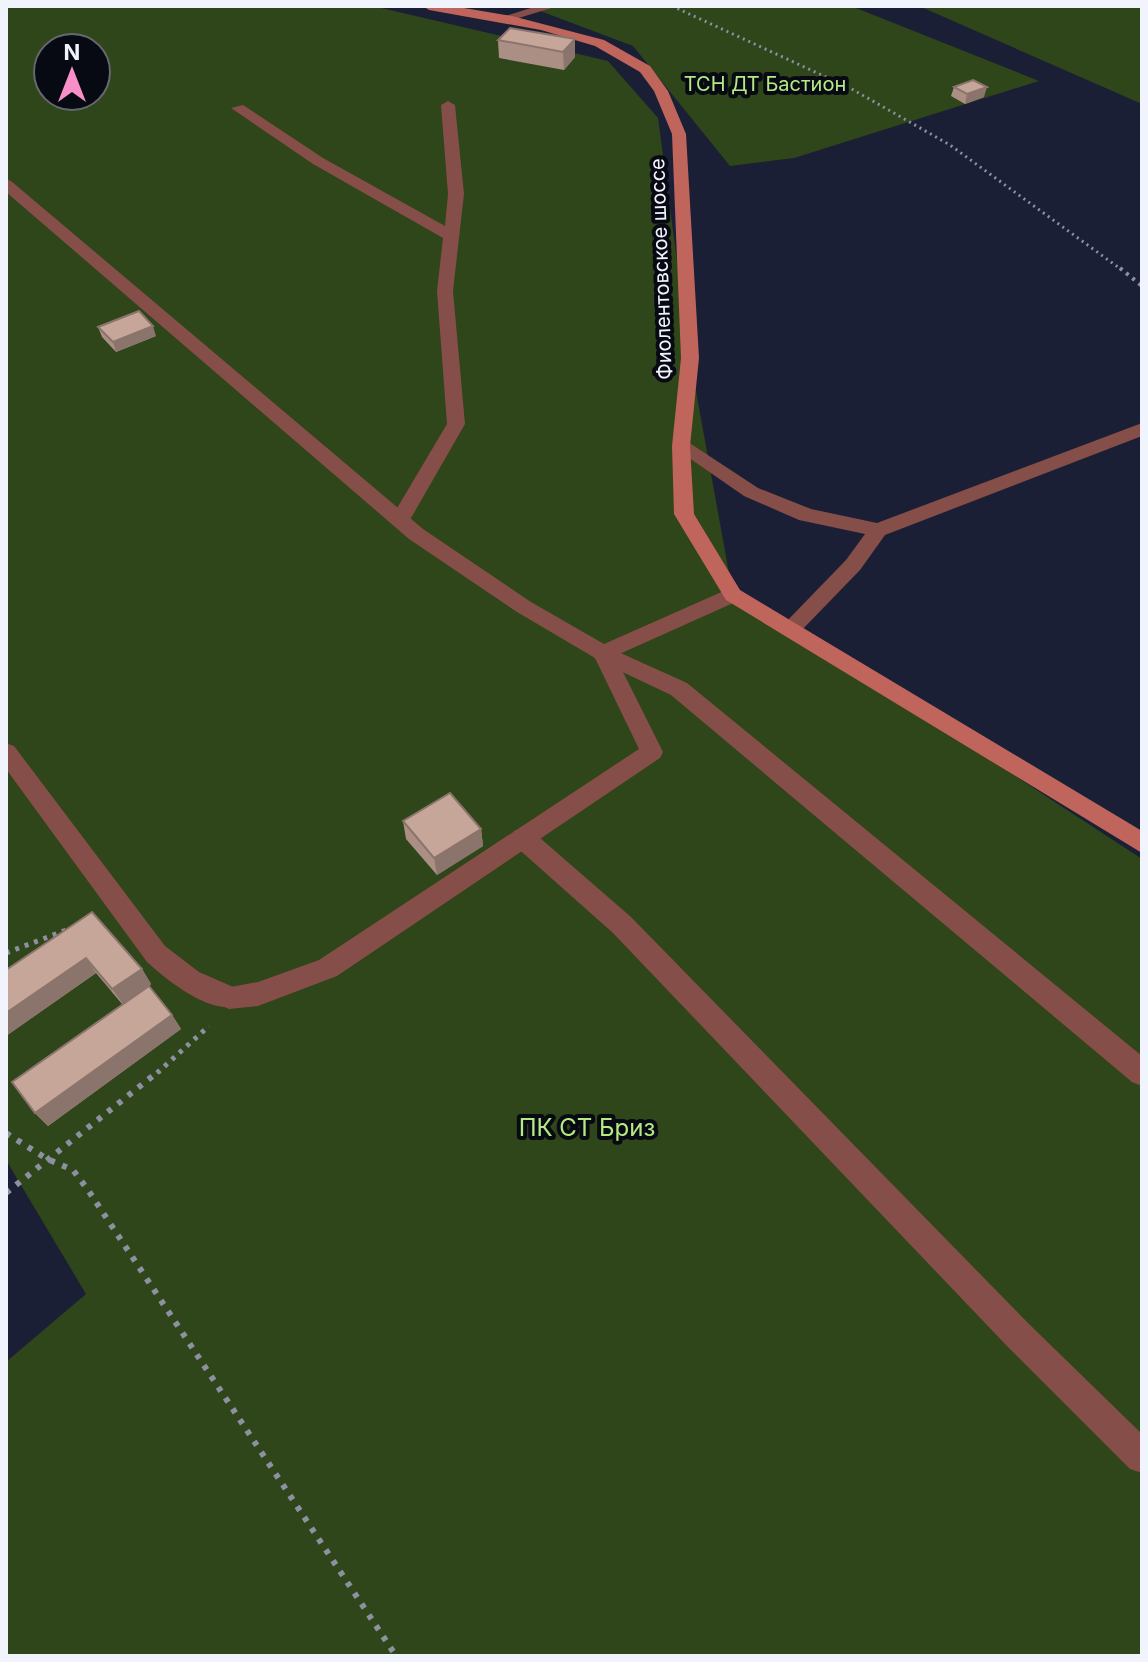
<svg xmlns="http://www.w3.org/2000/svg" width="1148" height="1662" font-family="Inter,sans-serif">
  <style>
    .green { fill: #2f451a; fill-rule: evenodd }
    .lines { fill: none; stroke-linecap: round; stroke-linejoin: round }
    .path-far3 { stroke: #8d90a0; stroke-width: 3; stroke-dasharray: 2 4; stroke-linecap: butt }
    .path-far2 { stroke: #8d90a0; stroke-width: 4; stroke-dasharray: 3 5; stroke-linecap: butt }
    .path-far1 { stroke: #8d90a0; stroke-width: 5; stroke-dasharray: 4 6; stroke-linecap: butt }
    .path { stroke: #8d90a0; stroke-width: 6; stroke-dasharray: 5 8; stroke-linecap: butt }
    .lane { fill: #864e48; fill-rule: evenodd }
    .street { fill: #864e48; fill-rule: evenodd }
    .secondary { fill: #bf655c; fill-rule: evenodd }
    .wall { fill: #ab8f84 }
    .shaded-wall { fill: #8b746c }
    .building { fill: #c7a69a; stroke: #8b746c; stroke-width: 2 }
    .labels { text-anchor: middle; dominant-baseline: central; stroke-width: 8; stroke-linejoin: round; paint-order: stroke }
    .far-park-label { font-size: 20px; fill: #b4e984; stroke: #080a13 }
    .far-street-label { font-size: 20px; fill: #f1f3fd; stroke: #080a13 }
    .park-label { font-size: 24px; fill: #b4e984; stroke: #080a13 }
  </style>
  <rect width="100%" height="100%" fill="#1b1f35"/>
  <g class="green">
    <path d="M6,6H373L608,61L658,118L690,358L733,595L791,629L1142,859V1656H6V1362L86,1294L6,1160ZM48,48H96V96H48Z"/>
    <polygon points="527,6 851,6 1039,81 794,158 730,166 633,46"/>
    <polygon points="919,6 1142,6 1142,104"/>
  </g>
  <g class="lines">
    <polyline class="path-far3" points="672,6 850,88 950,145 1122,270"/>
    <polyline class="path-far2" points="1120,268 1142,286"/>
    <g class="path-far1">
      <polyline points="6,953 69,929"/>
      <polyline points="157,1073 209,1026"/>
    </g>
    <g class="path">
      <polyline points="6,1133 47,1159 73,1170 88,1190 396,1656"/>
      <polyline points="6,1193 159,1071"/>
    </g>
    <g class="lane">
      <polygon points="537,6 558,6 502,23 496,19"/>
      <polygon points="448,101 455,105 464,194 453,291 465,424 407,525 400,527 390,520 447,424 437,291 443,238 313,164 231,108 243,105 323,158 445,226 448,194 441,105"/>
      <polygon points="1142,423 1142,436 885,535 860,570 798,634 784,634 780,629 784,624 846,560 865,534 799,520 744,496 672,446 681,440 688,442 758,488 811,509 877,523"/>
      <polygon points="603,645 687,683 1142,1056 1142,1086 1132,1082 671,695 595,659 592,653 595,647"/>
      <path d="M6,743L14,746L165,946L199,972L238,989L242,997L238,1005C211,1016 167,980 147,962L6,769Z"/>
      <polygon points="523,828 532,831 631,917 1028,1323 1142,1434 1142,1473 1130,1469 1006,1345 613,933 514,845 511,838 514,831"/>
    </g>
    <polygon class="street" points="6,179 11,181 423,529 531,602 604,644 726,590 740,590 743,595 740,600 615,656 663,752 660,758 337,976 258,1006 229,1009 220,1005 216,997 220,989 258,982 319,960 639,749 595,658 517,612 409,539 6,192"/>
    <polygon class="secondary" points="423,6 452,6 512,16 604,40 650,66 668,91 686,134 699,358 690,446 694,514 740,590 1142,831 1142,853 726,600 674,514 672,446 681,358 672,134 654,91 640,72 595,46 541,30 429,10"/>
  </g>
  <g class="wall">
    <polygon points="510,28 575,57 564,70 499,58 498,40"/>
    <polygon points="954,87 984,97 965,104 951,96"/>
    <polygon points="98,327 156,336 116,352 102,337"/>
    <polygon points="403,821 481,829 483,846 437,875 406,839"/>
    <polygon points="92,912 142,969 151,984 149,986 172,1015 181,1029 48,1126 35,1113 122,1004 96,973 6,1036"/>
  </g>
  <g class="shaded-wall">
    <polygon points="575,39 575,57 564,70 563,52"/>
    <polygon points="987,87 984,97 965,104 967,94"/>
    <polygon points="153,326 156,336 116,352 113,342"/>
    <polygon points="481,829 483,846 437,875 434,858"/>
    <polygon points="86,958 96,973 6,1036 6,1013"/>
    <polygon points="142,969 151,984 123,1004 112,989"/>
    <polygon points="172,1015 181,1029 48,1126 35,1113"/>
  </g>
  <g class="building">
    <polygon points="510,28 575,39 563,52 498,40"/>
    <polygon points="973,80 987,87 967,94 954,87"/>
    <polygon points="139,311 153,326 113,342 98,327"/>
    <polygon points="450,793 481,829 434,858 403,821"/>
    <polygon points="92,912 142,969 112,989 86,958 6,1013 6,970"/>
    <polygon points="149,986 172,1015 35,1113 12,1082"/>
  </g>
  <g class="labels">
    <g class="far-park-label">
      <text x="765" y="84">ТСН ДТ Бастион</text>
    </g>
    <g class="far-street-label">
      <text transform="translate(661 269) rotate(-92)">Фиолентовское шоссе</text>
    </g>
    <g class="park-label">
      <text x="587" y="1127">ПК СТ Бриз</text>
    </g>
  </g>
  <rect width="1148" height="1662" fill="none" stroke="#f1f3fd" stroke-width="16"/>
  <g transform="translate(72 72)"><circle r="38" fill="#080a13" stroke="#656771" stroke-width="2"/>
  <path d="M0-6L14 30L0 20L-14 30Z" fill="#f98fc9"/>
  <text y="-12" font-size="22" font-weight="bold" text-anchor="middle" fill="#f1f3fd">N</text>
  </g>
</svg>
